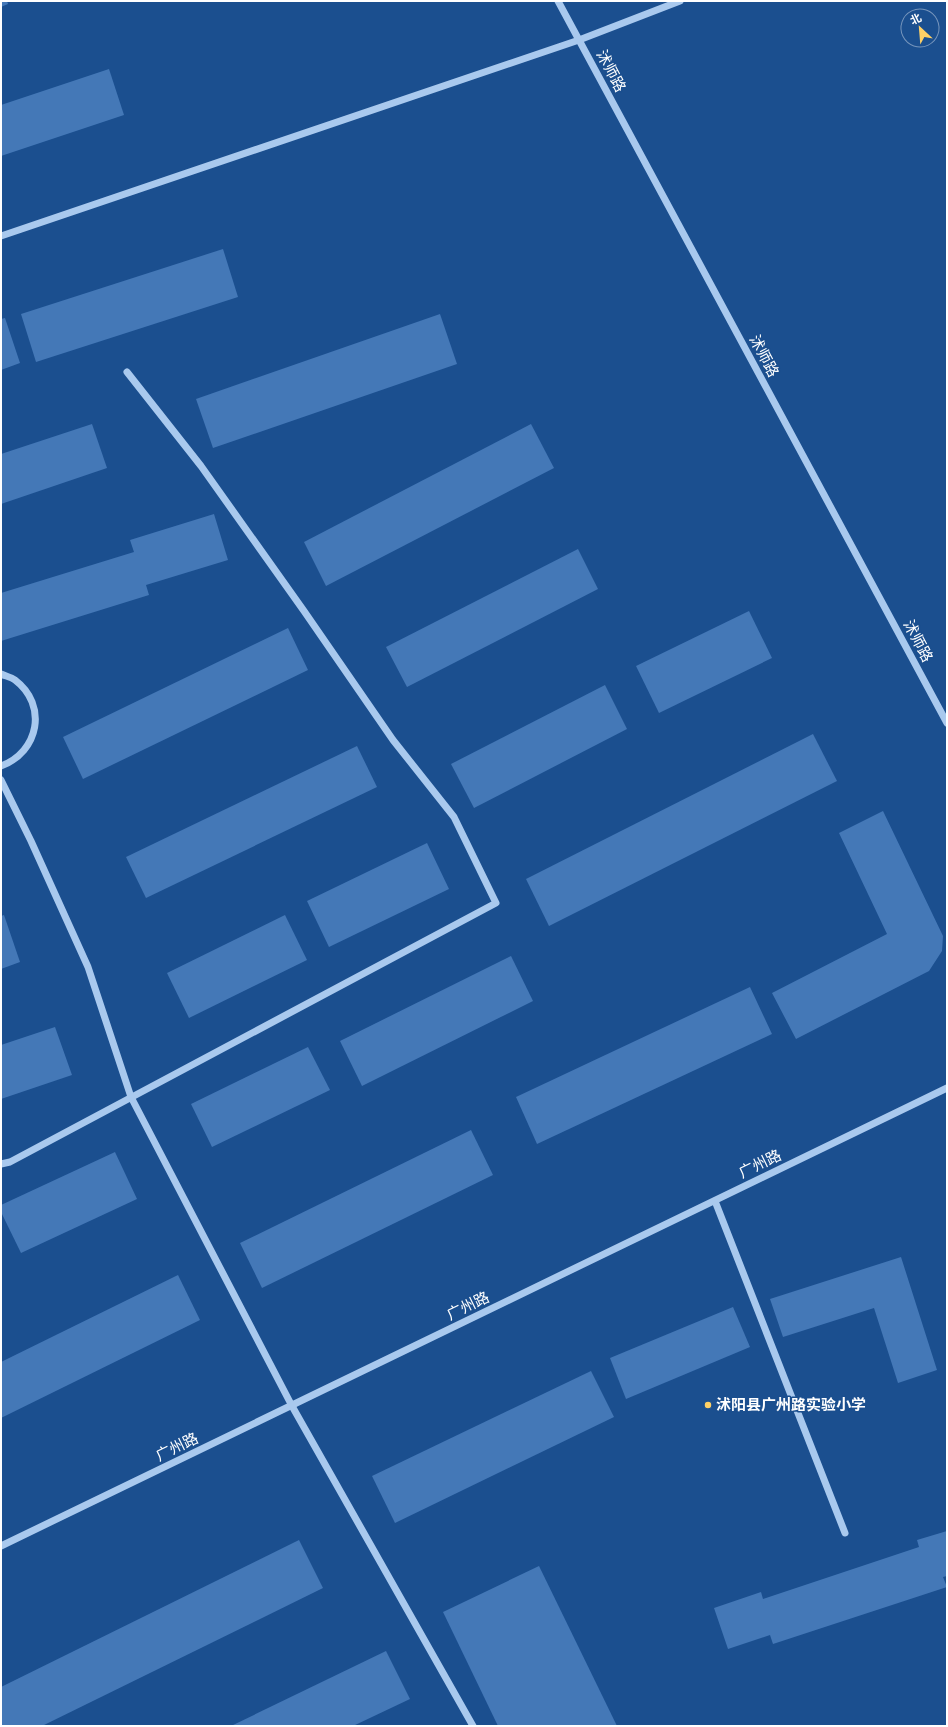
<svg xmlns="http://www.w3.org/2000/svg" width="948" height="1727" font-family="Jost,'Noto Sans SC',sans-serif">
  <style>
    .building { fill: #4478b7 }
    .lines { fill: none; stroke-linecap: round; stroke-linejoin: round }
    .minor { stroke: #a9c9ee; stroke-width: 7 }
    .poi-dot { fill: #ffd166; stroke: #1b4f8f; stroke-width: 1.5 }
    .labels { text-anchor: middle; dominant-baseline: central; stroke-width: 3; stroke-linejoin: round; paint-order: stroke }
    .street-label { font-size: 15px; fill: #fff; stroke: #1b4f8f }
    .poi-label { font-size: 15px; font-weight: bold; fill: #fff; stroke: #1b4f8f; text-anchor: start }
  </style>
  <rect width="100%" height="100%" fill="#1b4f8f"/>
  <g class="building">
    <polygon points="1,1 7,1 8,4 1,7"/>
    <polygon points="109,69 124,115 1,156 1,105"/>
    <polygon points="223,249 238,297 36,362 21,314"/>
    <polygon points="440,314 457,364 213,448 196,399"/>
    <polygon points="5,318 20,363 1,370 1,319"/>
    <polygon points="92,424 107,468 1,504 1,454"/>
    <polygon points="531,424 554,468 326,586 304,542"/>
    <polygon points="214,514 228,560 146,585 149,595 1,641 1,593 134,552 130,540"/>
    <polygon points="578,549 598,589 407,687 386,647"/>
    <polygon points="749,611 772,658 659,713 636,666"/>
    <polygon points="288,628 308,670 83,779 63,737"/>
    <polygon points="605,685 627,729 474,808 451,764"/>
    <polygon points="813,734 837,781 549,926 526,879"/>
    <polygon points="357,746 377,787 146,898 126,857"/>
    <polygon points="883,811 943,936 942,951 929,971 796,1039 772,993 887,934 839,833"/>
    <polygon points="427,843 449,889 329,947 307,901"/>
    <polygon points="4,915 20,962 1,969 1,916"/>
    <polygon points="285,915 307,960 189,1018 167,973"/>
    <polygon points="511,956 533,1001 362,1086 340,1041"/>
    <polygon points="750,987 772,1034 537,1144 516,1097"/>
    <polygon points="55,1027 72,1075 1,1099 1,1045"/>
    <polygon points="308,1047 330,1090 212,1147 191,1104"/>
    <polygon points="471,1130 493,1175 262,1288 240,1243"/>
    <polygon points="115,1152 137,1199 21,1253 1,1212 1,1205"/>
    <polygon points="901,1257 937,1370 898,1383 874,1308 783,1337 770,1299"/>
    <polygon points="178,1275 200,1320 1,1418 1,1362"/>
    <polygon points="733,1307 750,1347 626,1399 610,1358"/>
    <polygon points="591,1371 614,1417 395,1523 372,1476"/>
    <polygon points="947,1531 947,1576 943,1577 947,1587 773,1644 770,1635 728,1649 714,1608 761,1592 763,1599 919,1547 917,1540"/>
    <polygon points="299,1540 323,1588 42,1726 1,1726 1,1687"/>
    <polygon points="539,1566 617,1726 498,1726 443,1612"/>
    <polygon points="386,1651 410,1699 353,1726 231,1726"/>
  </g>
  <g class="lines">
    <g class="minor">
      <polyline points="558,1 947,723"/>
      <polyline points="1,236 579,40 680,1"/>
      <path d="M1,674C5,676 11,677 15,680C48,705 39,752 1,766"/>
      <polyline points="1,780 31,841 88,967 131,1097 292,1406 473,1726"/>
      <polyline points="1,1164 10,1162 496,903 454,817 393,740 304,611 201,466 127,372"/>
      <polyline points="715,1201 845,1533"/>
      <polyline points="1,1546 947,1088"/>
    </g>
  </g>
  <circle class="poi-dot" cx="708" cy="1405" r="4"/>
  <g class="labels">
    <g class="street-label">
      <text transform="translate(611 71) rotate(62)">沭师路</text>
      <text transform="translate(764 356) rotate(62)">沭师路</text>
      <text transform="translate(918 641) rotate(62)">沭师路</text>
      <text transform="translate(760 1164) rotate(-26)">广州路</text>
      <text transform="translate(468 1306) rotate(-26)">广州路</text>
      <text transform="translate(177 1447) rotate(-26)">广州路</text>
    </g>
    <g class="poi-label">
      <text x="716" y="1405">沭阳县广州路实验小学</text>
    </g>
  </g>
  <rect width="948" height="1727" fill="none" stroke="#ffffff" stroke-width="4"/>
  <g transform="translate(920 28) rotate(334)"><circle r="19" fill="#1b4f8f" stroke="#7695bc"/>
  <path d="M0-3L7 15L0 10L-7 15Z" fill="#ffd166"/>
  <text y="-6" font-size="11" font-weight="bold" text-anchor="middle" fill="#ffffff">北</text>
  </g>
</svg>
